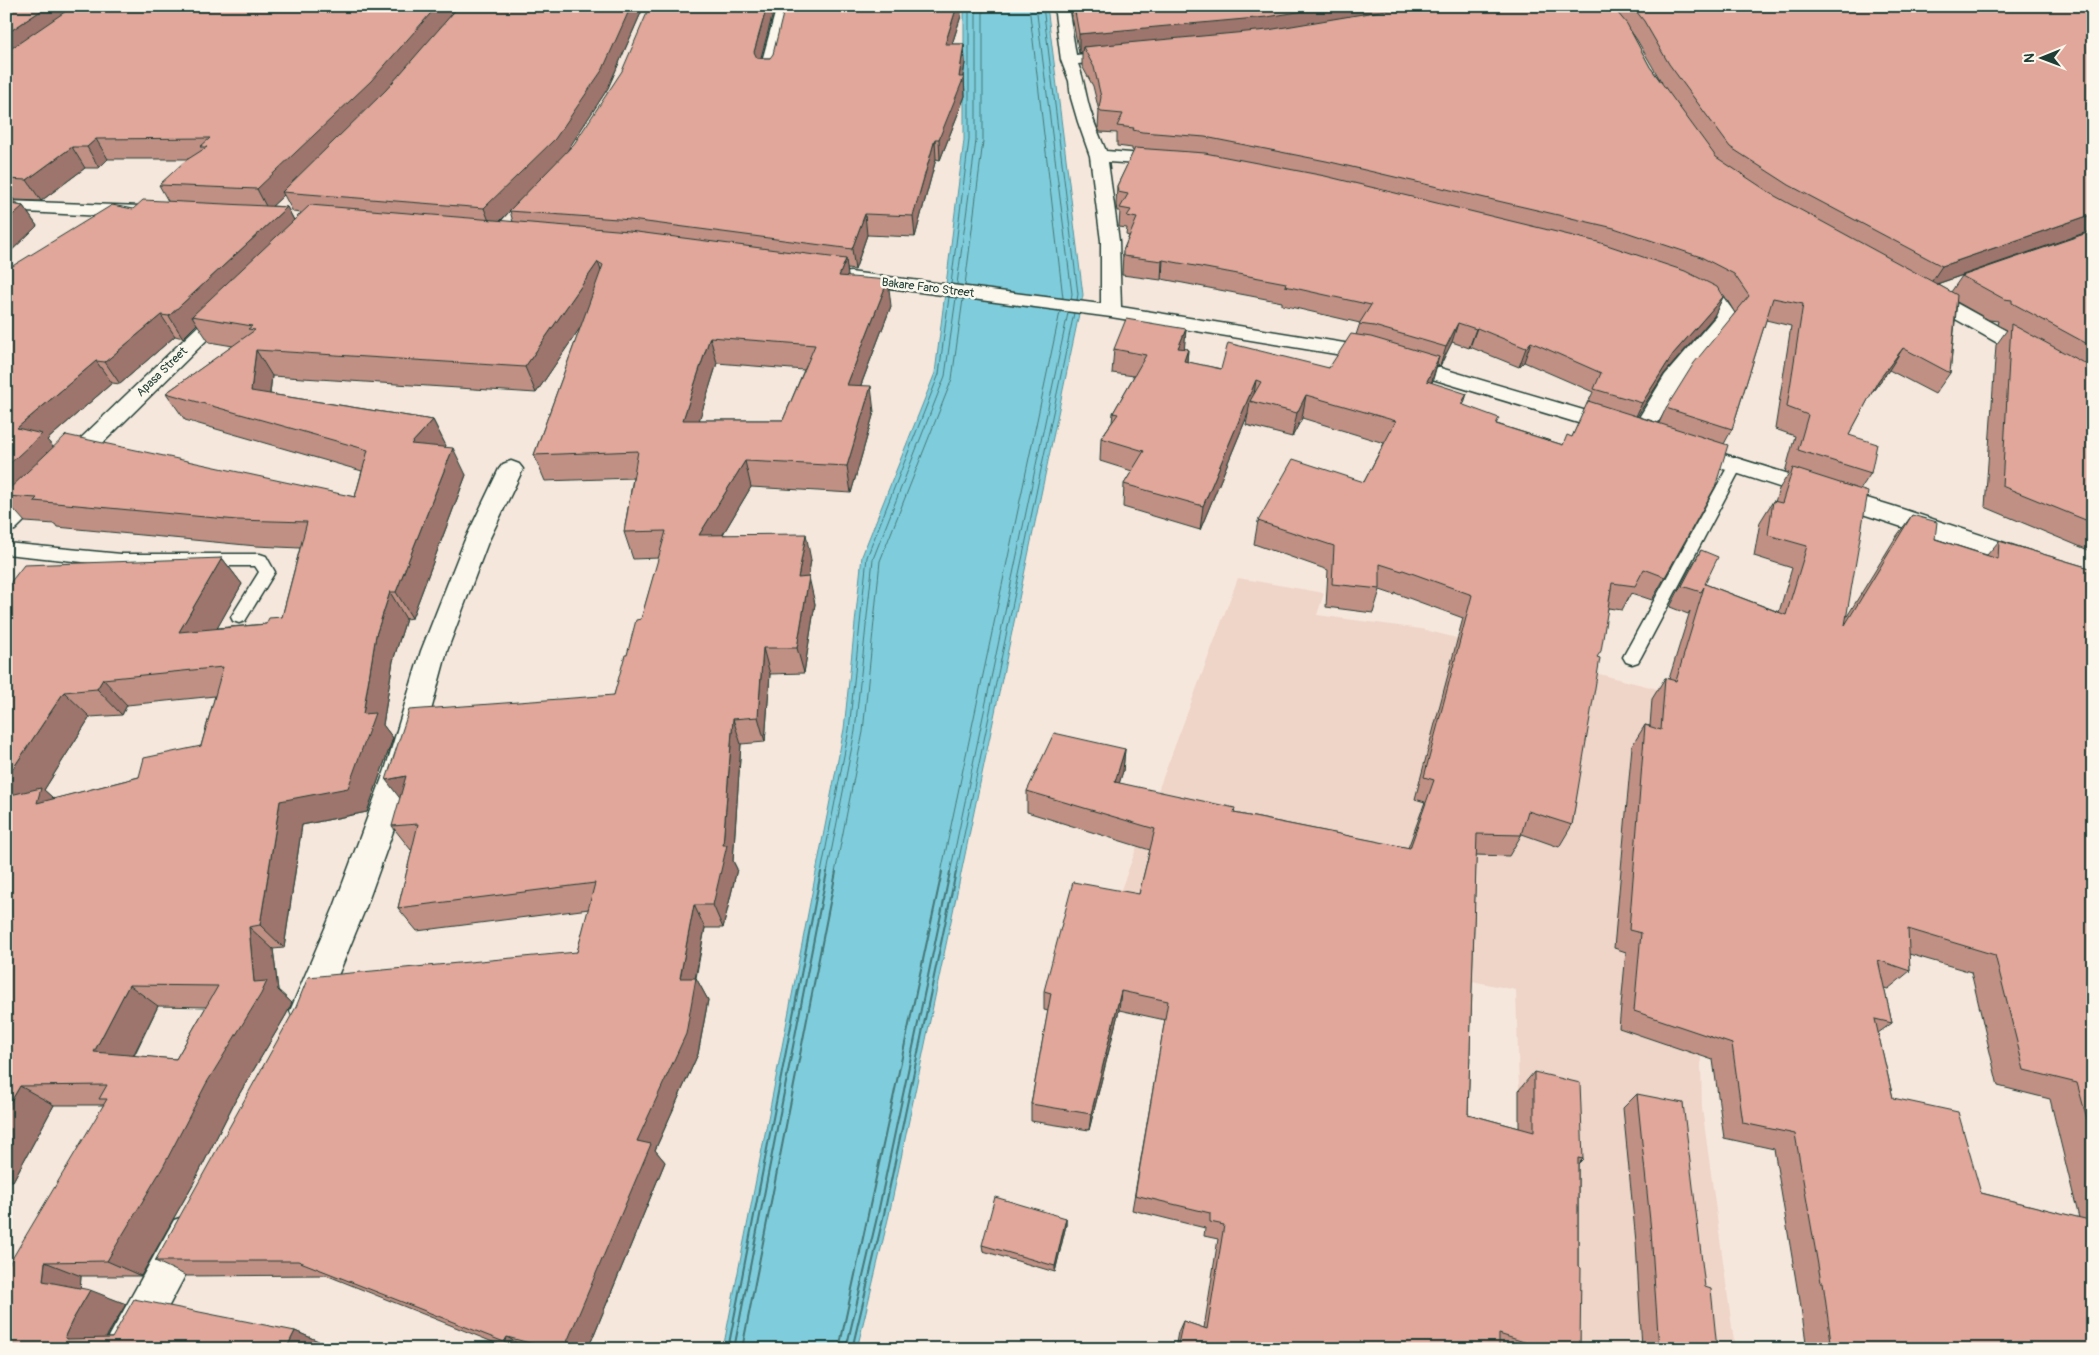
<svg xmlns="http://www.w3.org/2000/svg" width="2099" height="1355" font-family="Pangolin,sans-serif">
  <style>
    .built { fill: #efd4c8 }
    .water { fill: #7fcddc; stroke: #599399 }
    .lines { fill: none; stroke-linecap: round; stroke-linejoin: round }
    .shore-far1 { stroke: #457777; stroke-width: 1 }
    .shore { stroke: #457777; stroke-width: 2 }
    .lane-casing { stroke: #1f3d34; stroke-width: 3 }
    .street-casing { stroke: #1f3d34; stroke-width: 3 }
    .lane { fill: #fbf7ec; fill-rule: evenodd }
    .street { fill: #fbf7ec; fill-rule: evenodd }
    .wall { fill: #c19084; stroke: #1f3d34; fill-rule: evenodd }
    .shaded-wall { fill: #9d756c; stroke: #1f3d34 }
    .building { fill: #e0a79a; stroke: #1f3d34; fill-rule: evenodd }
    .labels { text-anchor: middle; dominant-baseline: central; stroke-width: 5; stroke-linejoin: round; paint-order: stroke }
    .far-street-label { font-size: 12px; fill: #1f3d34; stroke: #fbf7ec }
  </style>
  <rect width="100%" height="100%" fill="#f6e7dc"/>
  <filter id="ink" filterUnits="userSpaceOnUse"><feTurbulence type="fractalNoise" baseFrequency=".02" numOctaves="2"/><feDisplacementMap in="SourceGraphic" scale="10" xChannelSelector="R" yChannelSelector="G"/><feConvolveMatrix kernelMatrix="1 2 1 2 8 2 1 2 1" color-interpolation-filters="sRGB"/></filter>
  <g filter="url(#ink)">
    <polygon class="built" points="1238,578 1324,593 1317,615 1421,629 1717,704 1697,882 1702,1108 1735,1349 1527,1349 1516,990 1114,908"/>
    <polygon class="water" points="964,6 1047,6 1083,295 889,1215 857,1349 723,1349 844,729 862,556 935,373 964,140"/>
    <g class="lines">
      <g class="shore-far1">
        <polyline points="1029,6 1063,298"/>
        <polyline points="1036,6 1072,294 1071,299"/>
        <polyline points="1043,6 1078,294 1077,300"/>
        <polyline points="951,284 969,140 969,6"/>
        <polyline points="957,284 976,141 976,6"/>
        <polyline points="965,285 983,141 983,6"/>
        <polyline points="821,873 849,730 867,557 939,374 949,297"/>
        <polyline points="827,873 855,731 873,559 945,376 956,298"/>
        <polyline points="835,873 863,732 880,561 952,379 963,299"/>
        <polyline points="941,873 1060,312"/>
        <polyline points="950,873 1068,313"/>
        <polyline points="956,873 1074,313"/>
      </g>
      <g class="shore">
        <polyline points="728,1349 821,872"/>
        <polyline points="734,1349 827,872"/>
        <polyline points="742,1349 836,872"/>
        <polyline points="839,1349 942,872"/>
        <polyline points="846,1349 878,1213 950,872"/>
        <polyline points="852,1349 884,1214 956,872"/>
      </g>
      <g class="lane-casing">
        <g id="lane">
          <polygon points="1735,461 1740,463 1742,466 1641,657 1638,662 1632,664 1626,662 1623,657 1728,466 1730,463"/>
          <polygon points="6,543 121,554 260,554 266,556 275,572 245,621 239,623 233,621 231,617 259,572 255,566 121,566 6,554"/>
        </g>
      </g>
      <g class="street-casing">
        <g id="street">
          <polygon points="777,6 791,6 775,72 773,75 761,75 759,72"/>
          <path d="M1054,6H1068L1076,55L1120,50L1125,52L1128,55L1125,58L1120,60L1078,64C1083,76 1084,86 1087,98C1091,117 1099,134 1106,151L1167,156L1173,157L1176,161L1173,165L1167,166L1108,162L1119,241L1121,307L1369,347L1624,422L1627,427L1624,432L1616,434L1608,432L1366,359L1111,317L843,282L840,278L843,274L850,272L1101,304V241L1090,156L1078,122L1071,98L1069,81L1061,60Z"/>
          <polygon points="6,201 141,206 147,208 150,212 147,216 141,218 6,211"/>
          <polygon points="1687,280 1723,297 1737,316 1682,383 1648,439 1640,441 1632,439 1629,434 1665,375 1716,316 1709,305 1680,290 1677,286 1680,282"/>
          <polygon points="1924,287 1931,289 2093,379 2093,395 2085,393 1917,297 1914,293 1917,289"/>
          <polygon points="229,301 236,303 239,307 236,311 15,530 6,532 6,510 222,303"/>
          <polygon points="1688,443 1896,507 2093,572 2093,591 1878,519 1680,455 1676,450 1680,445"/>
          <polygon points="511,461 519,464 523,469 488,542 447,651 415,770 366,907 319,1022 307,1027 295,1022 290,1011 334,907 385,770 421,651 464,542 499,469 503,464"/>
          <polygon points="188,1215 202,1220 207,1234 146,1349 104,1349 110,1335 174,1220"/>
        </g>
      </g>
      <use href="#lane" class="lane"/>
      <use href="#street" class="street"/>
    </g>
    <g class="wall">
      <path d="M6,6H87L83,9H88L87,6H644L608,88L566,152L761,58H770L961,16L952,44H964L965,63L963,77H964L965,96L940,160L936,159L915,237L867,235L855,270L847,269L848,277L891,306L861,385L874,412L851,493L751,487L723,534L811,560L808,577L815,604L804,673L770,674L765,742L741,744L733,861L737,869L723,928H705L696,978L708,1000L698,1054L655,1150L665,1162L588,1349H510L326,1275L187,1276L155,1261L577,952L589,909L417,931L398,908L412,850H411L392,826L614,695L627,655L641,619L659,558L633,559L624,532L633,478L545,481L534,455L581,326L536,393L272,376L270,394L433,420L446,446L445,447L466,475L412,618L406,619L393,661L383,725L393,738L367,812L302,825L284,948L273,949L278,990L292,1003L286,1015L234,1103L193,1184L141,1276H81L80,1288L126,1304L107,1338L295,1331L323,1343L6,1349L104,1105H54L13,1181H6V588L222,558L242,584L217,628L266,624L282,617L300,548L256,546L57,527L55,524L25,522L9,504L6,507V270L133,209L168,201L159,185L189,159H108L99,168H85L41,201L14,200L18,205L23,206L37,226L6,256ZM284,195L293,212L301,213L294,220L287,207L272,206ZM510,211L513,222L501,221ZM197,324L209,342L233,346L166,393L185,420L362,471L355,497L53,447L47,440L112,383L120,384L175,336L183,338ZM717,363L804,370L783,420H699ZM215,696L201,746L139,777L54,799L44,790L90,717L122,715L127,705ZM158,1006L206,1007L176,1059L134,1056Z"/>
      <path d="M1070,6H2093V230L1937,284L1951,292L1962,276L2093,231V552L1985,507L1996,345L2007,330L1997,325L1998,321L1989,320L1957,302L1950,373L1935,394L1889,370L1872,392L1849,435L1871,473L1860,490L1846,618L1896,537L1912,515L1935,539L1987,555L1999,541L2093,569V1349H1807L1799,1294L1798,1293L1774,1149L1724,1138L1713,1060L1619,1028L1626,952L1614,948L1632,746L1645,725L1650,726L1652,699L1665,678L1669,679L1690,611L1688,614L1670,607L1688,572L1701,550L1705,584L1779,612L1792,568L1754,556L1760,522L1773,501L1775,502L1779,489L1789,473L1785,472L1795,436L1775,429L1791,326L1766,320L1732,429L1724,444L1665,577L1652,600L1631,593L1622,610L1608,608L1597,657L1572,825L1559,847L1522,834L1509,856L1476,855L1468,1114L1519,1128V1090L1534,1072L1583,1159L1578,1164V1266L1580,1349H1175L1178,1332L1183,1321L1204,1328L1218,1239L1204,1236L1205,1228L1132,1210L1165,1020L1119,1010L1089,1130L1031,1121V1104L1048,1011L1044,1010V991L1139,894L1150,850L1027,812V791L1125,749L1123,771L1119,783L1234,813L1408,848L1425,802L1415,799L1463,618L1395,593V595L1380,590L1373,613L1326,607L1328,570L1254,544L1258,521L1364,482L1384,443L1302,418L1292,437L1246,425L1248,414L1200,530L1123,507L1124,484L1132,471L1100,461L1101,438L1112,422L1113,413L1134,376L1112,373L1114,349L1186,329L1184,349H1188L1187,362L1221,369L1329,368L1356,335L1360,323L1282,305V302L1162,279L1161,280L1122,275L1123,251L1129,236L1126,235L1127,228L1119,227L1120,211H1117L1116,205L1117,186L1134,151L1132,150V148L1117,146V133L1100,132L1098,128L1099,111L1093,86L1082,66V52L1079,53ZM1630,30L1637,40L1662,83L1650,67ZM1721,294L1724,295L1735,313L1666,408L1659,423L1637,416L1664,374L1714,316L1723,297ZM1452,342L1469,348L1470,347L1519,367L1524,362L1593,392L1572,437L1563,445L1497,424L1463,405L1432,383L1437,365L1440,366ZM1909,954L1971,972L1998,1086L2050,1099L2079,1218L1981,1193L1893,1098L1878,1033L1892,1023L1884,988L1888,989L1910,971Z"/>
      <polygon points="1637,1094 1717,1349 1642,1349 1636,1242 1623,1108"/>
      <polygon points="1066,1218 1066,1225 1055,1272 983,1251 982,1245"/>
    </g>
    <g class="shaded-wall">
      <polygon points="48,6 87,6 6,62 6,34"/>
      <polygon points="437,6 459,6 380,101 282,192 284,195 268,210 257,189"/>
      <polygon points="631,6 644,6 608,88 562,159 509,211 510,211 492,229 484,208"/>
      <polygon points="767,6 775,6 757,72 754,52"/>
      <polygon points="957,6 961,6 961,16 946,63 945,44"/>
      <polygon points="1335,6 1449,6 1265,35 1083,47 1082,52 1079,53 1079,34"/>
      <polygon points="964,44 965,63 962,83 964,77 965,96 940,160 939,139 959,77"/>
      <polygon points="96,139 108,159 99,168 87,147"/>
      <polygon points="935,139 936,159 915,237 913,216"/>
      <polygon points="72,147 85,168 41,201 27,180"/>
      <polygon points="9,193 20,208 23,206 37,226 6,256 6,195"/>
      <polygon points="287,207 298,228 192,316 197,324 183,338 169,316"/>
      <polygon points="865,214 867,235 855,270 852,249"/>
      <polygon points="2093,214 2093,230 1928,287 1942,266"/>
      <polygon points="846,259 849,285 839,276"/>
      <polygon points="1163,260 1162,279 1161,280 1162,261"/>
      <polygon points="598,262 607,288 536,393 525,367"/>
      <polygon points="888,280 891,306 851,411 847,385"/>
      <polygon points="1723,297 1714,316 1664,374 1633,423 1642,403 1673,354"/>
      <polygon points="161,315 175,336 120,384 105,362"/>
      <polygon points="1458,323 1452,342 1440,366 1446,347"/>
      <polygon points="1477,328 1470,347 1469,348 1476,329"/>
      <polygon points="1186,329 1184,353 1178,348"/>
      <polygon points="710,337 717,363 691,447 683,420"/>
      <polygon points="1531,342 1524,362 1519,367 1526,348"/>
      <polygon points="1903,348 1889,370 1864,403 1878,381"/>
      <polygon points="1188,349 1186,373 1184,361"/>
      <polygon points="256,350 272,376 267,417 251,391"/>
      <polygon points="1439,357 1432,381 1420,405 1427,381"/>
      <polygon points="96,361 112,383 47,440 60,455 6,496 6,467 17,428"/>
      <polygon points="1256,380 1253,402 1250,401 1248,414 1200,530 1203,506"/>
      <polygon points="871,386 874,412 851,493 847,466"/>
      <polygon points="1467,394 1459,418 1461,404"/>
      <polygon points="1306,395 1302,418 1292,437 1297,413"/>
      <polygon points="433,420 446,446 425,471 411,444"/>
      <polygon points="453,448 466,475 412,618 396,592"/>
      <polygon points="745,461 751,487 707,561 699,535"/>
      <polygon points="6,501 9,504 6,507"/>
      <polygon points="806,534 811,560 804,604 798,578"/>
      <polygon points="222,558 242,584 201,657 179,632"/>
      <polygon points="809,577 815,604 804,673 797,648"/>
      <polygon points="390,592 406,619 393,661 383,725 393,738 367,812 302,825 284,948 260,925 280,801 363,714 376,635"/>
      <polygon points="763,648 770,674 765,742 758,717"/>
      <polygon points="103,679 127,705 122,715 97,689"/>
      <polygon points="64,692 90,717 44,790 69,812 6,809 6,779"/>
      <polygon points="733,719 741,744 733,861 737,869 723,928 713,905 723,845"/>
      <polygon points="1125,749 1123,771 1113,804 1115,782"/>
      <polygon points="406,776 405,805 386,780"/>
      <polygon points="694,905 705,928 691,1000 680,978"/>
      <polygon points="249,927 273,949 278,990 292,1003 286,1015 234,1103 193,1184 141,1276 107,1261 254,982"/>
      <polygon points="696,978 708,1000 698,1054 655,1150 665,1162 588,1349 564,1349 637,1141"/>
      <polygon points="129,985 158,1006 125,1072 94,1052"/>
      <polygon points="1121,991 1119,1010 1089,1130 1091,1114"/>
      <polygon points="20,1086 54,1105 13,1181 6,1178 6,1110"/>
      <polygon points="1066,1218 1066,1225 1055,1272 1055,1266"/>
      <polygon points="45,1262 81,1276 80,1295 43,1281"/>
      <polygon points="90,1290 126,1304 108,1334 102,1348 67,1339 65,1336 72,1321"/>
      <polygon points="295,1331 323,1343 320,1349 286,1349"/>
      <polygon points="507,1337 527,1349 515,1349 504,1342"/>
    </g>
    <g class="building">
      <polygon points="6,6 48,6 6,34"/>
      <polygon points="167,6 437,6 371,81 257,189 159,185 185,161 207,147 200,147 210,138 96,139 87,147 72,147 27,180 6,179 6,52 69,9"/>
      <polygon points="459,6 631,6 603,69 555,139 484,208 282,192 386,90"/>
      <polygon points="650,6 767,6 754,52 757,58 770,58 773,54 785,6 957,6 945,44 964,44 959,77 964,77 939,139 935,139 913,216 865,214 852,249 631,220 509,211 574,144 622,71"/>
      <polygon points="1074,6 1335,6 1267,17 1079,34"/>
      <polygon points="1410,6 1612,6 1627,24 1650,67 1716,157 1775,196 1957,295 1950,373 1903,348 1878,381 1849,435 1877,444 1871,473 1798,450 1808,415 1787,407 1803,304 1773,298 1732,429 1666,408 1694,363 1749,296 1734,274 1701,257 1614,228 1326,161 1205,137 1142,132 1133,130 1134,128 1117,126 1123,114 1101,112 1099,108 1101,97 1094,67 1083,47 1268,30"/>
      <polygon points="1632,6 2093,6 2093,214 1942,266 1789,185 1730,147 1669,64 1644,21"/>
      <polygon points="1135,148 1205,153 1325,176 1598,242 1685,271 1717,287 1723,297 1673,354 1642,403 1594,389 1601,373 1531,342 1526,348 1477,328 1476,329 1458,323 1446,347 1374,326 1359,324 1371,305 1285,286 1286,283 1163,260 1162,261 1123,256 1123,251 1137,218 1127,216 1131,210 1120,208 1128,194 1118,192 1117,186"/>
      <polygon points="143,200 287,207 169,316 161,315 105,362 96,361 17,428 42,434 6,467 6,270 112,205 133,209"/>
      <polygon points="6,203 23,206 6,221"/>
      <path d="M310,205L629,231L846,259L839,276L888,280L847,385L871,386L847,466L745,461L699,535L806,534L798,578L809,577L797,648H763L758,717L733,719L723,845H727L713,905H694L680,978H696L686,1034L637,1141L651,1144L564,1349H552L507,1337L504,1342L298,1261H155L296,1007L308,977L577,952L595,883L398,908L418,824L392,826L406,776L386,780L409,710L614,695L625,655H627L636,620L641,619L666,531L624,532L638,451L534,455L603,265L598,262L525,367L256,350L251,391L433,420L411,444L453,448L396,592H390L376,635L363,714L375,713L348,788L280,801L260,925L249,927L254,982L267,981L261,994L206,1084L163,1167L107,1261L45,1262L43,1281L90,1290L72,1321L65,1336L67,1339L112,1338L134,1299L295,1331L286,1349H6V1269L107,1099H99L107,1085L20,1086L6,1110V796L41,788L37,803L139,777L144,758L201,746L223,667L103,679L97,689L64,692L6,779V588L24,565L222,558L179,632L266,624L269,618L282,617L307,522L237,520L34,501L37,498L6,496V492L66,435L355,497L368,450L166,393L255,330L248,329L252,326L192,316ZM710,337L815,345L783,420H683ZM129,985L218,986L176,1059L94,1052Z"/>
      <polygon points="2093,231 2093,347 2012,303 2012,300 2004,299 1962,276"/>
      <polygon points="1126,319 1186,329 1178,348 1188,349 1184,361 1221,369 1228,343 1329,368 1351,334 1371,337 1439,357 1427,381 1467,394 1461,404 1499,418 1496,424 1563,445 1567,435 1572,437 1588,401 1728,445 1715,487 1665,577 1644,569 1635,586 1612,583 1601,651 1597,657 1600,658 1572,825 1528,811 1521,835 1477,834 1468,1114 1534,1132 1534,1072 1580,1083 1583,1159 1578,1158 1578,1266 1581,1268 1580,1349 1546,1349 1499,1334 1499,1349 1177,1349 1183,1321 1207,1329 1224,1225 1210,1222 1210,1213 1135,1195 1168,1001 1121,991 1091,1114 1031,1104 1051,993 1044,991 1073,882 1139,894 1155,829 1027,791 1054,733 1125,749 1115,782 1235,808 1234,813 1410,848 1434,780 1424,777 1472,595 1403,570 1402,571 1380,564 1380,589 1332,584 1334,546 1258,521 1293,459 1364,482 1396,421 1306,395 1297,413 1250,401 1261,382 1256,380 1203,506 1124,484 1144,451 1101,438 1118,414 1113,413 1146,355 1114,349"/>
      <polygon points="2011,324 2093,368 2093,523 2002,486"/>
      <polygon points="1793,468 1868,492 1845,625 1912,515 1937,522 1935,539 1998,559 1999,541 2093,569 2093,1140 2077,1083 2024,1070 1995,955 1908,929 1910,971 1878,960 1892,1023 1875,1019 1893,1098 1958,1112 1981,1193 2093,1221 2093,1349 1832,1349 1823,1282 1821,1282 1795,1134 1743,1123 1732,1044 1634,1011 1641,933 1629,930 1645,725 1661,730 1665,678 1676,681 1704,587 1701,592 1682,586 1701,550 1718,557 1705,584 1786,615 1807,546 1768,535 1773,501 1782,503"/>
      <polygon points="1637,1094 1683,1103 1705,1287 1711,1289 1717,1349 1659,1349 1651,1231"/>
      <polygon points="995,1197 1066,1218 1055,1266 982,1245"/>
    </g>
  </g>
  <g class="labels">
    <g class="far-street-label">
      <text transform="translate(928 288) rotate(7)">Bakare Faro Street</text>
      <text transform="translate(162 372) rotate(-44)">Apasa Street</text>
    </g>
  </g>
  <rect width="2099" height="1355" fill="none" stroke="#fbf7ec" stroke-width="25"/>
  <rect x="12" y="12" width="2074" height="1330" fill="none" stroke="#1f3d34" stroke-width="2" filter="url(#ink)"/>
  <g transform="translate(2042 58) rotate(269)" stroke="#fbf7ec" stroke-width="4" paint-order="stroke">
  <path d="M0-4L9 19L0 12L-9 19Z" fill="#1f3d34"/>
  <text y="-8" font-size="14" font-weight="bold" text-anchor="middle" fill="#1f3d34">N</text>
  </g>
</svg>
